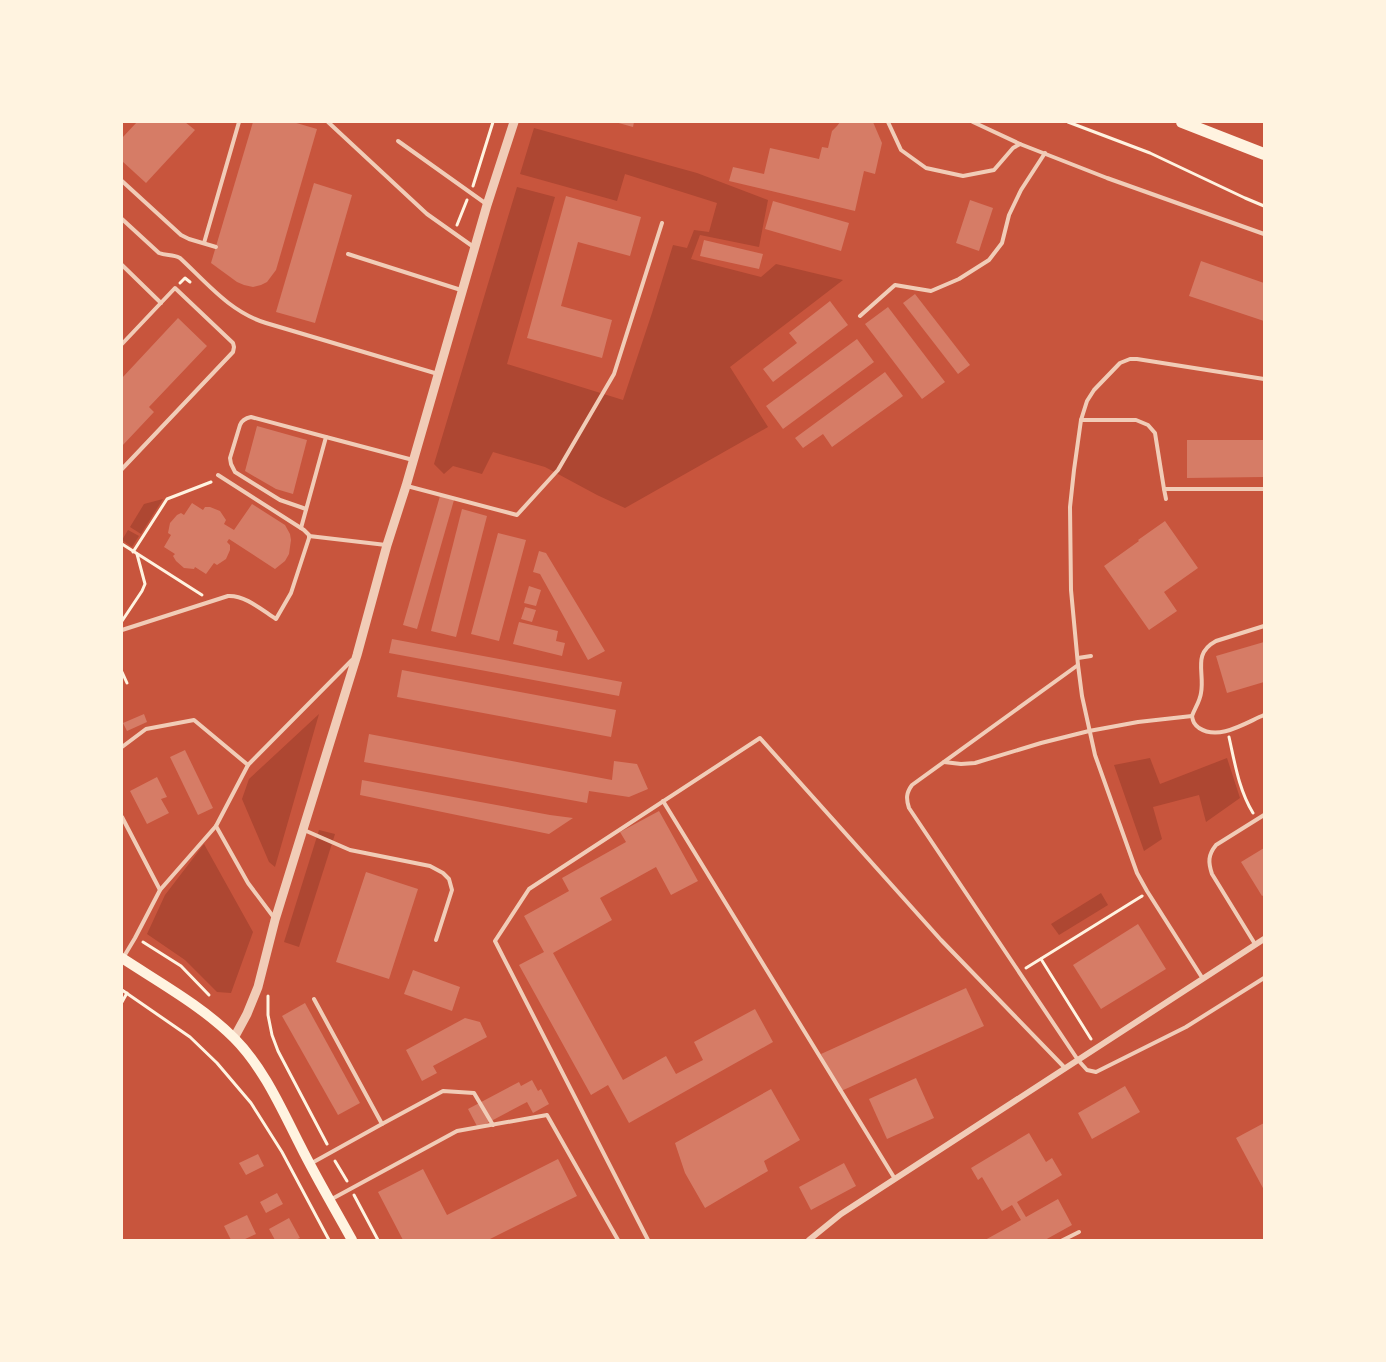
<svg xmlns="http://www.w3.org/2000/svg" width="1386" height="1362" font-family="Inter,sans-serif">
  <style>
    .green { fill: #ae4732 }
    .building { fill: #d67c66 }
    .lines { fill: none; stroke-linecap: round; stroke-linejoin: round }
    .path { stroke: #fff3e0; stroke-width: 3 }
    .service { stroke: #f1ccb7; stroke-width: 4 }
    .minor { stroke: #f1ccb7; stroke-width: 6 }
    .tertiary { stroke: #f1ccb7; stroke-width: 9 }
    .secondary { stroke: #fff3e0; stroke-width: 10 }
    .primary { stroke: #fff3e0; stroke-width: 12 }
  </style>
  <rect width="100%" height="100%" fill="#c8553d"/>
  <g class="green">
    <polygon points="534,128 697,173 768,200 759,247 700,235 691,259 761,277 776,264 843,280 730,367 768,427 625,508 597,495 545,467 493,452 482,474 453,466 444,474 434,464 517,187 555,197 507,364 623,400 652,313 673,245 687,248 694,230 709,232 717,203 625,174 617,201 520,174"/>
    <polygon points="163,499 141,534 130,527 144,504"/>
    <polygon points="128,530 139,536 132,547 122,540"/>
    <polygon points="319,714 275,867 269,862 242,799 249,779"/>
    <polygon points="1150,758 1160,784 1227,758 1240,798 1206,822 1199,795 1153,807 1162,839 1144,851 1114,765"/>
    <polygon points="319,830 335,834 299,947 284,942"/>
    <polygon points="204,844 253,932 231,993 217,992 185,960 147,934 165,895"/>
    <polygon points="1101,893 1108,905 1059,935 1051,924"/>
  </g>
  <g class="building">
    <polygon points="137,122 185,122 195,130 146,183 122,161 122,138"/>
    <polygon points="253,122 293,122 317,129 276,270 267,282 261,285 253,287 244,285 237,282 211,263"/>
    <polygon points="615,122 634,122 633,127"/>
    <polygon points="840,122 873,122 882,143 875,174 864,171 855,211 729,181 733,167 764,174 770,148 819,159 822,147 828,148 832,131 837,126"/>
    <polygon points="314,183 352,195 315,323 276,312"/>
    <polygon points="566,196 641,217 630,256 578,242 561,306 612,320 602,358 527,338"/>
    <polygon points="970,200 993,208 979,251 956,243"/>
    <polygon points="773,201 849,223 841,251 765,229"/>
    <polygon points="704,240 763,254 759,269 700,256"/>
    <polygon points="1201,261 1264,283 1264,321 1189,296"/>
    <polygon points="915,294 970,365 958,374 903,303"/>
    <polygon points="830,301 848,325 773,382 763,369 797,343 789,333"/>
    <polygon points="888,307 945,382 922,399 865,324"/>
    <polygon points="178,318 207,346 149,407 154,412 122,446 122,378"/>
    <polygon points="857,339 874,362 783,429 766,406"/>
    <polygon points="885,372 903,396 832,447 823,434 803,448 795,438"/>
    <polygon points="257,426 307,440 293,494 276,489 245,471"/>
    <polygon points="1187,440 1264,440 1264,477 1187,478"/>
    <polygon points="440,496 454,500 417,629 403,625"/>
    <polygon points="192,503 203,510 205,507 210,507 220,511 226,520 224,524 234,530 252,504 285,525 290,534 291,540 289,554 285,561 275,569 229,539 227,542 230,545 230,550 226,559 217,565 214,563 206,574 195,567 194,569 184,568 176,561 173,556 175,554 164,547 171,535 168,533 170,523 177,515 181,513 184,515"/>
    <polygon points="462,509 487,516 456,637 431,631"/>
    <polygon points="1165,521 1198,568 1164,592 1177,611 1149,630 1104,566 1139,541 1138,540"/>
    <polygon points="498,533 526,540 499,641 471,634"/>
    <polygon points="539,551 546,553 605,651 588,660 540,574 533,572"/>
    <polygon points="529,586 541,590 536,606 524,603"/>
    <polygon points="525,607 536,610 532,622 521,619"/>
    <polygon points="519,622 558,631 556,641 565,643 562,656 513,644"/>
    <polygon points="392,639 622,682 619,696 389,653"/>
    <polygon points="1264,642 1264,682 1227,693 1216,656"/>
    <polygon points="402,670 616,710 611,737 397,697"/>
    <polygon points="144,714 147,722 127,731 123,723"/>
    <polygon points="369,734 612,780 614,761 637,764 648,789 629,797 589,791 587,803 364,762"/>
    <polygon points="185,750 213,808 198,815 170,757"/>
    <polygon points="157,777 167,797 161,799 169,813 147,824 130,791"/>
    <polygon points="362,780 550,815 573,818 549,834 360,795"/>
    <polygon points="659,811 698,881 671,895 656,867 600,898 612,920 553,953 623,1080 666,1056 676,1074 703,1060 694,1042 755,1009 773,1042 629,1123 608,1085 591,1095 519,965 544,952 524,916 569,891 562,878 626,842 620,832"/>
    <polygon points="1264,848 1264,895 1262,896 1241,862"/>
    <polygon points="366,872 418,889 389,979 336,962"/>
    <polygon points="1138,924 1166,969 1101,1009 1073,965"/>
    <polygon points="413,970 460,987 452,1011 404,994"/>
    <polygon points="966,988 984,1026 839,1092 821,1054"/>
    <polygon points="305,1003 360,1103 338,1115 282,1016"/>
    <polygon points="465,1018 480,1022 487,1037 433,1066 437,1073 422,1081 406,1050"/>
    <polygon points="916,1078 934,1118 887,1139 869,1099"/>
    <polygon points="532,1080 538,1091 541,1089 549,1104 533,1113 527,1102 478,1128 468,1109 519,1082 521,1086"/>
    <polygon points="1125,1086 1140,1112 1092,1139 1078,1113"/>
    <polygon points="771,1089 800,1140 764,1161 768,1171 705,1208 685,1173 675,1143"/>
    <polygon points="1264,1123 1264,1190 1236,1138"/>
    <polygon points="1029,1133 1046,1162 1052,1158 1062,1175 1017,1202 1026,1217 1058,1199 1072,1225 1045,1240 985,1240 1021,1220 1012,1205 1002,1211 982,1177 978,1180 971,1168"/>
    <polygon points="258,1154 264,1166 246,1175 239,1163"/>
    <polygon points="558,1159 577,1196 488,1240 403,1240 378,1192 423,1169 447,1215"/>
    <polygon points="844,1163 856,1186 811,1210 799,1187"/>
    <polygon points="277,1193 283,1204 266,1213 260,1202"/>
    <polygon points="247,1215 256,1234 243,1240 231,1240 224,1226"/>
    <polygon points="289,1218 300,1238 295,1240 275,1240 269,1229"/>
  </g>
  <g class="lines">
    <g class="path">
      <polyline points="1068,122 1150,153 1245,198 1264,206"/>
      <polyline points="473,186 493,122"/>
      <polyline points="457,225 467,200"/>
      <polyline points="180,283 185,278 190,282"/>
      <polyline points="122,544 202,595"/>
      <polyline points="133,552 167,499 211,482"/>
      <polyline points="122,621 142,591 145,584 137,554"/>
      <polyline points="122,672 127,683"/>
      <path d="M1229,737C1235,764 1239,790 1253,813"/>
      <polyline points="143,942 181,966 209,995"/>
      <polyline points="1041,959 1091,1039"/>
      <polyline points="1026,968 1142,896"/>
      <polyline points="122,990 190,1037 217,1063 251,1103 282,1152 329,1240"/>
      <polyline points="268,996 268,1015 272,1035 278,1051 327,1144"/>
      <polyline points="122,1002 127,993"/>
      <polyline points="335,1161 347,1181"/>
      <polyline points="354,1195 378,1240"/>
    </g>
    <g class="service">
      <polyline points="328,122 427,214 475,248"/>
      <polyline points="888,122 901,150 926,168 963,176 994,170 1013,148 1020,144"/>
      <polyline points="973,122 1020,144 1107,178 1264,234"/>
      <polyline points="398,141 485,203"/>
      <polyline points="122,181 181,235 189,239 216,247"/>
      <path d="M122,219L159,253C166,256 173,254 180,258C207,283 230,312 266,323L438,374"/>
      <polyline points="204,243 239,122"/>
      <polyline points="348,254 461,290"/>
      <polyline points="122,265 161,303"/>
      <polyline points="860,316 895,285 931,291 959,279 989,260 1002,243 1009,215 1021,190 1045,153"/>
      <polyline points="122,344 175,288 233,343 234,347 233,352 122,469"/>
      <polyline points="1081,420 1136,420 1148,425 1155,433 1164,489 1264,489"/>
      <polyline points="407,486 517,515 558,470 614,374 662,223"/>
      <polyline points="1164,489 1166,499"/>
      <path d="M306,509L280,500L235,472L231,464L230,458L240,425C242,420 246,418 251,417L326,437"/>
      <polyline points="301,528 326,437 413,460"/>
      <polyline points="309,536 386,545"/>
      <path d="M122,630L228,596C245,595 262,610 276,619L291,593L309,538V535L304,530L218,475"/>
      <polyline points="1078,658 1091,656"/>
      <path d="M1078,665L912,785C906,793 906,799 909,808L1078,1060L1087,1070L1096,1072L1186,1027L1264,978"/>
      <path d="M1192,716C1195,708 1200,701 1201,693C1205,672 1192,654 1216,641L1264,626"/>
      <polyline points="122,747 146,729 194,720 248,765"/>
      <path d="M944,762L961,764L975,763L1041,743L1089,731L1138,722L1192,716C1193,722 1194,724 1199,728C1219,741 1245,723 1264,715"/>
      <polyline points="663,801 895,1179"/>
      <polyline points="122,817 160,890"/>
      <polyline points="216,826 248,883 275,919"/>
      <polyline points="304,830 350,850 430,866 443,873 449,879 452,890 436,940"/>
      <path d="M1255,944L1212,874C1208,862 1208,855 1216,845L1264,815"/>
      <polyline points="123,958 135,938 160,890 216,826 248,765 352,660"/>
      <polyline points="1203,979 1147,891 1137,873 1095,755 1082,696 1078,665 1071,590 1070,507 1074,470 1081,420 1087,401 1094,390 1120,363 1130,359 1137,359 1264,379"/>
      <polyline points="382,1124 443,1091 474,1093 493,1125"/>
      <polyline points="310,1164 382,1124 314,999"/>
      <polyline points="330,1200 457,1131 547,1115 618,1240"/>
      <polyline points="648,1240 495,941 529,889 760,738 941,940 1065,1068"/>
      <polyline points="1063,1240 1079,1232"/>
    </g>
    <polyline class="minor" points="809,1240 841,1214 1264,939"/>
    <polyline class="tertiary" points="234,1038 247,1014 258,987 275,920 357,655 387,545 406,486 487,205 514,122"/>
    <path class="secondary" d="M122,958C160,983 202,1006 234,1038C264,1068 282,1110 301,1147C317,1179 335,1209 352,1240"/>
    <polyline class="primary" points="1182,122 1264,154"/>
  </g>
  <rect width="1386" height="1362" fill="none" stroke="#fff3e0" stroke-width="246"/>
</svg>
